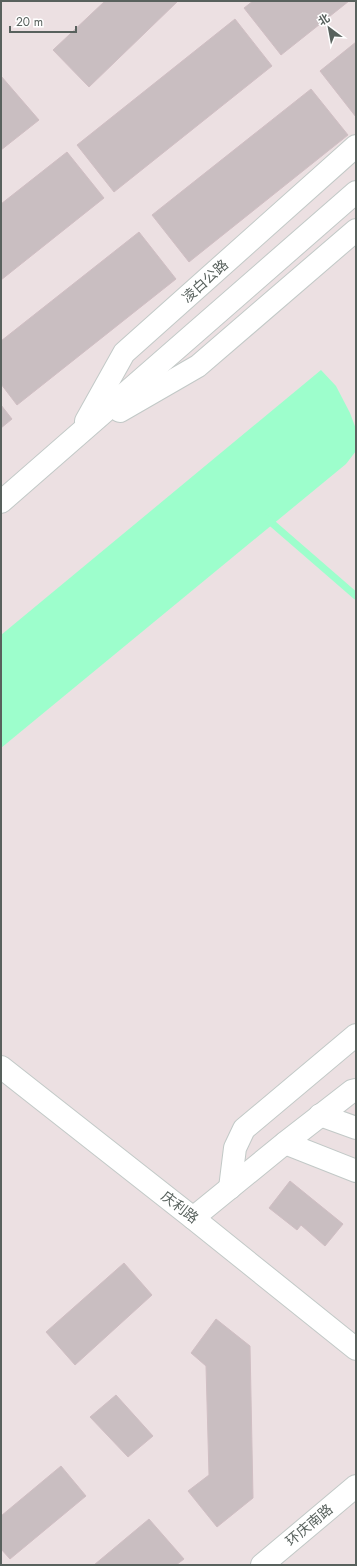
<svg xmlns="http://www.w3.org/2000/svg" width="357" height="1566" font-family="Jost,'Noto Sans SC',sans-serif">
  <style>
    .water { fill: #9dfecc }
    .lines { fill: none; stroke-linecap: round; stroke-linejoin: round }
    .stream { stroke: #9dfecc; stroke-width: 7 }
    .building { fill: #c9bec1; stroke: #d0bec3 }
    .minor-casing { stroke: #c2c9c7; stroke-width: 24 }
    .minor { stroke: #fff; stroke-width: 22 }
    .labels { text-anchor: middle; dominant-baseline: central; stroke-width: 3; stroke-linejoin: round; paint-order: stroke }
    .street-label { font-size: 14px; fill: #58615d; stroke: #fff }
  </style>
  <rect width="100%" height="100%" fill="#ece0e2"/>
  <polygon class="water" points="321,370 336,386 350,413 356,429 356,451 346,464 1,748 1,635"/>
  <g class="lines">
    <polyline class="stream" points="266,518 356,596"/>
  </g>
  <g class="building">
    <polygon points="105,1 178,1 89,87 53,50"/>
    <polygon points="253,1 349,1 281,55 244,8"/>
    <polygon points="235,19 272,66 114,192 77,145"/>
    <polygon points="356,42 356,117 320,71"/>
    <polygon points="1,76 39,120 1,150"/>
    <polygon points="311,89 348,135 189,262 152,215"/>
    <polygon points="67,152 104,198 1,280 1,204"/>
    <polygon points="139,232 176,279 17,405 1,384 1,341"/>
    <polygon points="1,405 12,419 1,428"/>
    <polygon points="290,1181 343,1224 325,1246 301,1225 297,1230 269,1208"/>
    <polygon points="124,1263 152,1295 75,1365 46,1332"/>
    <polygon points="216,1319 250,1346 253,1498 217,1527 188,1491 209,1475 206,1366 191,1353"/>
    <polygon points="116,1395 153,1436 128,1457 90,1417"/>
    <polygon points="61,1466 86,1496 10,1559 1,1549 1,1516"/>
    <polygon points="149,1519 184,1559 176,1565 94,1565"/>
  </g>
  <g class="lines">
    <g class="minor-casing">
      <g id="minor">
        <polyline points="120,411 198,366 356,230"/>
        <polyline points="86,421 124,353 356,146"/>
        <polyline points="1,502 356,192"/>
        <polyline points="1,1067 193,1218 356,1349"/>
        <polyline points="320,1115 356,1128"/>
        <polyline points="285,1143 356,1171"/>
        <polyline points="230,1188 235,1148 244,1129 356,1035"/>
        <polyline points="193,1218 285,1143 352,1091 356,1090"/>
        <polyline points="262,1565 356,1486"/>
      </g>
    </g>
    <use href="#minor" class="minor"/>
  </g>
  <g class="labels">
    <g class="street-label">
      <text transform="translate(205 281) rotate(-42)">凌白公路</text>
      <text transform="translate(180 1207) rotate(38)">庆利路</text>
      <text transform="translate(309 1525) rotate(-40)">环庆南路</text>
    </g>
  </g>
  <rect width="357" height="1566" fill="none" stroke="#58615d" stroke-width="4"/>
  <g transform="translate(329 28) rotate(328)" stroke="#ffffff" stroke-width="3" paint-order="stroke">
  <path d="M0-3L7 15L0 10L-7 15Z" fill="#58615d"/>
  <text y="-6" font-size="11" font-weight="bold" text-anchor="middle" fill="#58615d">北</text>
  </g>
  <path d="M10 26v6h66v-6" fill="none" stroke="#58615d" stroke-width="2"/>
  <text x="16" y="26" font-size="12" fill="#58615d" stroke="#ffffff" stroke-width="3" paint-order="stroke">20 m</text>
</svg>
